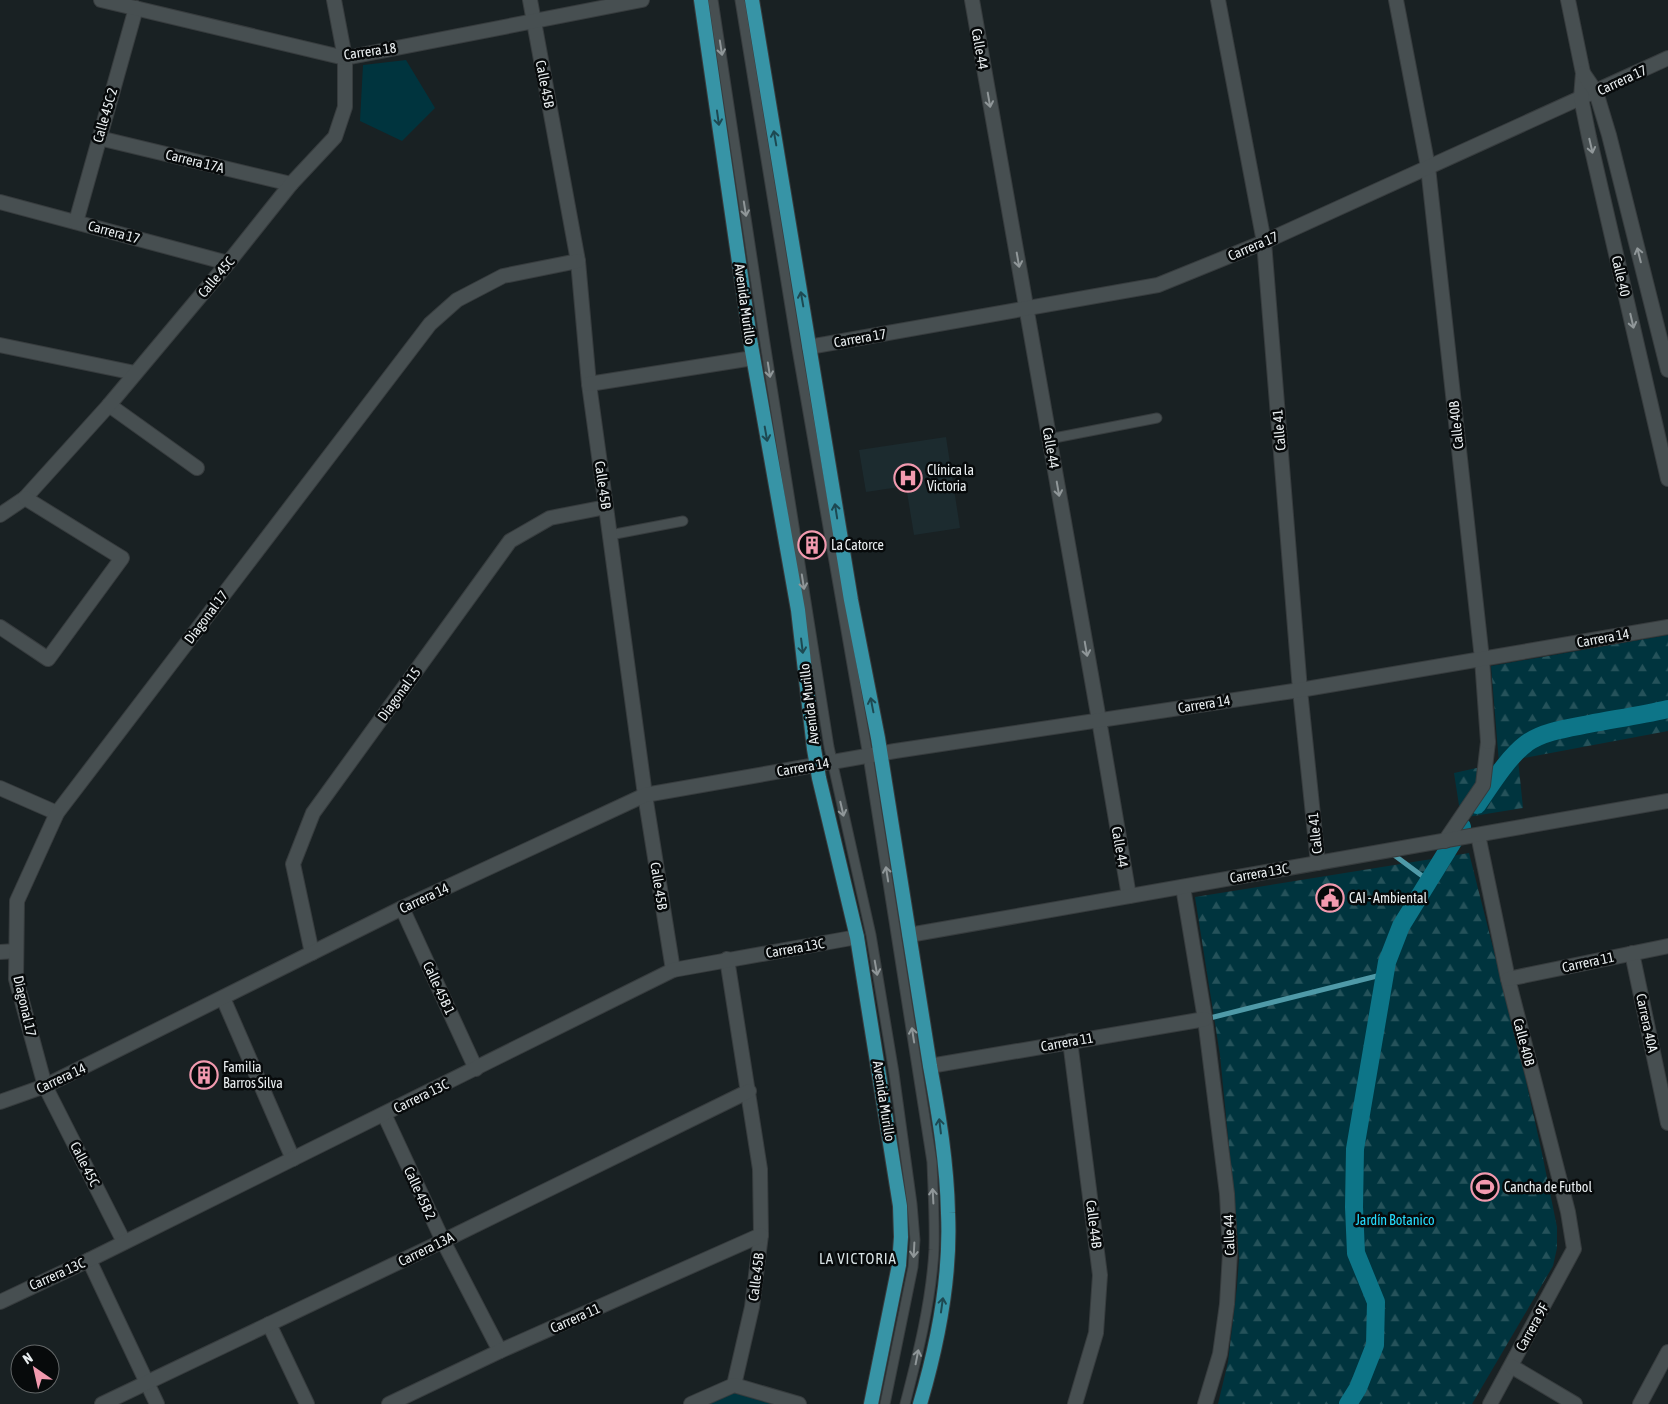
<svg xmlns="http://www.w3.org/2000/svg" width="1668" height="1404" font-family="'Asap Condensed',sans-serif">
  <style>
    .built { fill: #1c2b2f }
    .green { fill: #00343e }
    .forest { fill: url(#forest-firs) }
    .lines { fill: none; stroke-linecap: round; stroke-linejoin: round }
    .stream { stroke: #4f9aa8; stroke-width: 5 }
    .canal { stroke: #0d7588; stroke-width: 18 }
    .service-casing { stroke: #373c3e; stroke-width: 11 }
    .pedestrian-casing { stroke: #373c3e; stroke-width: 16 }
    .minor-casing { stroke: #373c3e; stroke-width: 16 }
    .tertiary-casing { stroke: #373c3e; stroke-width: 16 }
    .primary-casing { stroke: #373c3e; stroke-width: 16 }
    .service { stroke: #474f51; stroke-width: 9 }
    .pedestrian { stroke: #474f51; stroke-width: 14 }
    .minor { stroke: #474f51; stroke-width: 14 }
    .tertiary { stroke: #474f51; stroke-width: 14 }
    .primary { stroke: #3794a6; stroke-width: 14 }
    .oneway { stroke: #909799 }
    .oneway2 { stroke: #1d4851 }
    .labels { text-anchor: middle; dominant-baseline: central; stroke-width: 5; stroke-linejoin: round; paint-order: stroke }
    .street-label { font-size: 14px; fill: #eaeff1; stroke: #070a0b }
    .poi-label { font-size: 14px; fill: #eaeff1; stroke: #070a0b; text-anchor: start }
    .park-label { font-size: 14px; fill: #25ddff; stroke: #070a0b }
    .neighbourhood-label { font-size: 15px; letter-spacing: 1px; fill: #d8e3e5; stroke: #070a0b }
  </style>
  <defs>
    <pattern id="forest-firs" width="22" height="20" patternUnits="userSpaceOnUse" patternTransform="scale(1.25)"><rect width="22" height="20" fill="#00343e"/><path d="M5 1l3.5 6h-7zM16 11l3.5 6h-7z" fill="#25525a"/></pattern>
  </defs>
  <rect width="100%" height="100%" fill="#192123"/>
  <polygon class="built" points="946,437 960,528 914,535 906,486 866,492 859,450"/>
  <g class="green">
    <polygon points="406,60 435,108 402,141 360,121 363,65"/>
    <polygon points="731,1392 772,1404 706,1404"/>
  </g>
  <g class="forest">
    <polygon points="1668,635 1668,731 1518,759 1523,808 1461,818 1454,773 1499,763 1491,666"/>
    <polygon points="1469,853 1521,1058 1543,1158 1557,1227 1557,1248 1553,1266 1472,1404 1218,1404 1228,1362 1237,1287 1239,1259 1237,1228 1220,1055 1195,897"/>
  </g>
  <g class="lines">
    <g class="stream">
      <polyline points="1390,852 1429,881"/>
      <polyline points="1206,1019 1385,974"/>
    </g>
    <g class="canal">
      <path d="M1477,805C1491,785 1507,758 1527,743C1544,731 1569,728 1589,724C1615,719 1642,715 1668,709"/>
      <polyline points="1348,1404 1358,1388 1375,1345 1376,1302 1356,1253 1354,1207 1355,1149 1387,962 1401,926 1462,827"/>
    </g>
    <g class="service-casing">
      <g id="service">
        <polyline points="713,0 765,343 829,747 871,935 894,1073 912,1204 915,1240 913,1267 885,1404"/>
        <path d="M740,0L797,349L868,756L932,1162C933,1191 935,1221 934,1250C931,1302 918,1354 905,1404"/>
        <polyline points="1049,439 1157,418"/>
        <polyline points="610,535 683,521"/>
      </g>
    </g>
    <g class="pedestrian-casing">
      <polyline id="pedestrian" points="1445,841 1483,785 1488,742"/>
    </g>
    <g class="minor-casing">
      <g id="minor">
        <polyline points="530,0 578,261 589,384 606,507 645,795 673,970"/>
        <polyline points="972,0 1099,720 1129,896"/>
        <polyline points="1218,0 1264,242 1300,690 1318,863"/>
        <polyline points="1396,0 1428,167 1482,659 1488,742"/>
        <polyline points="99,138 291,184"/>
        <polyline points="0,202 228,263"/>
        <polyline points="76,222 136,8"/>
        <polyline points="0,345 135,373"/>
        <polyline points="809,347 1158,285 1264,242 1668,58"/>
        <polyline points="589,384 753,358"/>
        <polyline points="109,405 197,468"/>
        <polyline points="0,515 25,498 109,405 228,263 291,184 335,137 345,107 345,58 334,0"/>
        <polyline points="0,627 48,659 122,558 25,498"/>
        <polyline points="0,788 57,813"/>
        <polyline points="1478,835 1508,979 1568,1212 1574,1249 1490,1404"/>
        <polyline points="1183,887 1205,1019 1227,1194 1230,1253 1227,1304 1220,1354 1205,1404"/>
        <polyline points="402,908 476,1069"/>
        <polyline points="909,935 1668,801"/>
        <polyline points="0,952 16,951"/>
        <polyline points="312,953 293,864 313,813 510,541 550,518 606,507"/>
        <polyline points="1632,953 1668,1123"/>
        <polyline points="727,959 760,1169 761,1235 752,1307 734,1385"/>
        <polyline points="1508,979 1668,946"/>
        <polyline points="223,998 293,1159"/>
        <polyline points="1070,1041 1100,1275 1096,1333 1075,1404"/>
        <polyline points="930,1066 1205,1019"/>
        <polyline points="384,1114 443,1241 500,1351"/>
        <polyline points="124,1242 45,1086 16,979 17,901 57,813 430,324 457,300 503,276 578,261"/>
        <polyline points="89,1260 157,1404"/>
        <polyline points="0,1302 89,1260 673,970 857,937"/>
        <polyline points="269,1324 307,1404"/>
        <polyline points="1511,1366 1575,1404"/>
        <polyline points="102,1404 443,1241 749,1091"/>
        <polyline points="389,1404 500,1351 761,1235"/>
        <polyline points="691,1404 734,1385 799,1404"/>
        <polyline points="1640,1404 1668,1352"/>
      </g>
    </g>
    <g class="tertiary-casing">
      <g id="tertiary">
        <polyline points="101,0 345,58 642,0"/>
        <polyline points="1568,0 1583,73 1581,98 1589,137 1668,479"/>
        <polyline points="1583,73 1596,92 1609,135 1668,370"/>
        <polyline points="0,1102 45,1086 402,908 645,795 895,751 1300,690 1668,627"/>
      </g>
    </g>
    <g class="primary-casing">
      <g id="primary">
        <polyline points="701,0 751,345 798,610 814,749 819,778 857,937 900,1206 901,1237 899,1265 871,1404"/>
        <path d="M752,0L851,600L878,738L930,1066C939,1115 947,1164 948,1213C951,1277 938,1343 920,1404"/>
      </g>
    </g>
    <use href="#service" class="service"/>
    <use href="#pedestrian" class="pedestrian"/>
    <use href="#minor" class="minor"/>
    <use href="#tertiary" class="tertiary"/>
    <use href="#primary" class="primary"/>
  </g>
  <defs><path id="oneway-shaft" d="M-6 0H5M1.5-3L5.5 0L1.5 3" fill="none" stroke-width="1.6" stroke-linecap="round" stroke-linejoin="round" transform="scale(1.25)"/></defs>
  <g class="oneway">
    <use href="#oneway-shaft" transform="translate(721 48) rotate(81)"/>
    <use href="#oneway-shaft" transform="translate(989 100) rotate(80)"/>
    <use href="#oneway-shaft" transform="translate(1591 146) rotate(77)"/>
    <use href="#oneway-shaft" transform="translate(745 209) rotate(81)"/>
    <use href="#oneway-shaft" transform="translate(1639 255) rotate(-104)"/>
    <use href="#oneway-shaft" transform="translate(1018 260) rotate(80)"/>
    <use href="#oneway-shaft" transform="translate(1632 321) rotate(77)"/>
    <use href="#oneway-shaft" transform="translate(769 370) rotate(81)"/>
    <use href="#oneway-shaft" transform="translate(1058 489) rotate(80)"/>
    <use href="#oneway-shaft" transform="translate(803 582) rotate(81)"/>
    <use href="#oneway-shaft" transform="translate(1086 649) rotate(80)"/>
    <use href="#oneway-shaft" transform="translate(842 809) rotate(77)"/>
    <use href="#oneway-shaft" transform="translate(887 874) rotate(-99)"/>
    <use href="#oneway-shaft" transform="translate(876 968) rotate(80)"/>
    <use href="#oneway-shaft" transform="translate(913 1035) rotate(-99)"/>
    <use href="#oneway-shaft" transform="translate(933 1196) rotate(-93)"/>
    <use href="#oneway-shaft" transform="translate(914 1250) rotate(93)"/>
    <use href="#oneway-shaft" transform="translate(917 1357) rotate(-79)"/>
  </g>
  <g class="oneway2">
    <use href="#oneway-shaft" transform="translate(718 118) rotate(82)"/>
    <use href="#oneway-shaft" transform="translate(775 138) rotate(-100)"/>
    <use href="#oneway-shaft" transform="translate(802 299) rotate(-100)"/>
    <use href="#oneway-shaft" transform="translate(766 434) rotate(80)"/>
    <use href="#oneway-shaft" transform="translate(836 511) rotate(-99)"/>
    <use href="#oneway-shaft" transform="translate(802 646) rotate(83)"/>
    <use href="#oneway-shaft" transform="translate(872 705) rotate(-101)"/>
    <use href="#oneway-shaft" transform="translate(940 1126) rotate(-97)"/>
    <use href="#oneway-shaft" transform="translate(942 1305) rotate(-82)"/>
  </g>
  <defs>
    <g id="hospital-ring" transform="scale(1.4375)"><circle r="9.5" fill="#070a0b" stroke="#f29aaf" stroke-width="1.5"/><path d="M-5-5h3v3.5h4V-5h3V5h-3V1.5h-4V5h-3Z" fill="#f29aaf"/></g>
    <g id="building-ring" transform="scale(1.4375)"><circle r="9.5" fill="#070a0b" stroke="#f29aaf" stroke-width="1.5"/><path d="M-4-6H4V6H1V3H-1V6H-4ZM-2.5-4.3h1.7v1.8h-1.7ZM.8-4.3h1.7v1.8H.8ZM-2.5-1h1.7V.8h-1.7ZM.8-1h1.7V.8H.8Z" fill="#f29aaf"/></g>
    <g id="civic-ring" transform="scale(1.4375)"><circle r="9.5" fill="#070a0b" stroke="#f29aaf" stroke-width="1.5"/><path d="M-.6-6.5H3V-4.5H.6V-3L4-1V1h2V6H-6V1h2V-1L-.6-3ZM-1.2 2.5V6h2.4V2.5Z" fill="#f29aaf"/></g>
    <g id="stadium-ring" transform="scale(1.4375)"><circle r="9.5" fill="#070a0b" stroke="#f29aaf" stroke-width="1.5"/><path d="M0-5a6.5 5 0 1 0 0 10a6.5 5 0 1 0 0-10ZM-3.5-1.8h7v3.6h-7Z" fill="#f29aaf"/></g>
  </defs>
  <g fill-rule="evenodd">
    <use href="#hospital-ring" x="908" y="478"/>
    <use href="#building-ring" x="812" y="545"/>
    <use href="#civic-ring" x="1330" y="898"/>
    <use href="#building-ring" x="204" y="1075"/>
    <use href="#stadium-ring" x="1485" y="1187"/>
  </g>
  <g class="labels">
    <g class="street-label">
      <text transform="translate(980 49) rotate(80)">Calle 44</text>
      <text transform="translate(370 51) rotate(-8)">Carrera 18</text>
      <text transform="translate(1622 80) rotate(-25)">Carrera 17</text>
      <text transform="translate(545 84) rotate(79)">Calle 45B</text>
      <text transform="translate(105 115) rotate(-74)">Calle 45C 2</text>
      <text transform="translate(195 161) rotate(14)">Carrera 17A</text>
      <text transform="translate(114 232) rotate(15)">Carrera 17</text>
      <text transform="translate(1253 246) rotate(-23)">Carrera 17</text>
      <text transform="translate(1621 276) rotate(77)">Calle 40</text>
      <text transform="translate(216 277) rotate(-50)">Calle 45C</text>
      <text transform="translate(745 304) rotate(82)">Avenida Murillo</text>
      <text transform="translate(860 338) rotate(-10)">Carrera 17</text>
      <text transform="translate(1456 425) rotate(-96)">Calle 40B</text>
      <text transform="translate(1279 430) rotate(-95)">Calle 41</text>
      <text transform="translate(1051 448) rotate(80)">Calle 44</text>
      <text transform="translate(603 485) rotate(82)">Calle 45B</text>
      <text transform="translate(206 617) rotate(-53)">Diagonal 17</text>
      <text transform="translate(1603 638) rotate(-10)">Carrera 14</text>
      <text transform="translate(399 694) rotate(-54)">Diagonal 15</text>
      <text transform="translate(809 704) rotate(-97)">Avenida Murillo</text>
      <text transform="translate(1204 704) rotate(-9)">Carrera 14</text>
      <text transform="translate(803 767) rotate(-10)">Carrera 14</text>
      <text transform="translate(1315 833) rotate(-96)">Calle 41</text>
      <text transform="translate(1120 847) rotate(80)">Calle 44</text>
      <text transform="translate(1259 873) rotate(-10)">Carrera 13C</text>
      <text transform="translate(659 886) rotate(81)">Calle 45B</text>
      <text transform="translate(424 898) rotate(-25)">Carrera 14</text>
      <text transform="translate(795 948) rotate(-10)">Carrera 13C</text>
      <text transform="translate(1588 962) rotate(-12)">Carrera 11</text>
      <text transform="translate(439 988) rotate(65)">Calle 45B 1</text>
      <text transform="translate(25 1006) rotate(77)">Diagonal 17</text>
      <text transform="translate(1647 1023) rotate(78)">Carrera 40A</text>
      <text transform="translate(1067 1042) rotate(-10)">Carrera 11</text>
      <text transform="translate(1524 1042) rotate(75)">Calle 40B</text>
      <text transform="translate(61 1078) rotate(-25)">Carrera 14</text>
      <text transform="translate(421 1096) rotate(-26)">Carrera 13C</text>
      <text transform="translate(884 1101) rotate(81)">Avenida Murillo</text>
      <text transform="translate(85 1164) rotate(63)">Calle 45C</text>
      <text transform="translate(420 1193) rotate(65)">Calle 45B 2</text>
      <text transform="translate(1094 1224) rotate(83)">Calle 44B</text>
      <text transform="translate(1229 1235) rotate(-92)">Calle 44</text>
      <text transform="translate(426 1249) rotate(-26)">Carrera 13A</text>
      <text transform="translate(57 1274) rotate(-24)">Carrera 13C</text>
      <text transform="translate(756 1277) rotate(-83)">Calle 45B</text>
      <text transform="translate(575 1318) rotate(-24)">Carrera 11</text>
      <text transform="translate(1532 1327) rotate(-61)">Carrera 9F</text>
    </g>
    <g class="poi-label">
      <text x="927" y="470">Clínica la<tspan x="927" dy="16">Victoria</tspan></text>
      <text x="831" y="545">La Catorce</text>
      <text x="1349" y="898">CAI - Ambiental</text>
      <text x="223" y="1067">Familia<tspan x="223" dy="16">Barros Silva</tspan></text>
      <text x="1504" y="1187">Cancha de Futbol</text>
    </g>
    <g class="park-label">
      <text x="1395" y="1220">Jardín Botanico</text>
    </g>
    <g class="neighbourhood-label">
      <text x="858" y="1258">LA VICTORIA</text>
    </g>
  </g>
  <g transform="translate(35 1369) rotate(326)"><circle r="24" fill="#070a0b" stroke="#626667"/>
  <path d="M0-4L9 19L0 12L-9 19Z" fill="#f29aaf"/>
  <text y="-8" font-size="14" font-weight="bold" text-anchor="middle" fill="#eaeff1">N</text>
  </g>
</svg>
